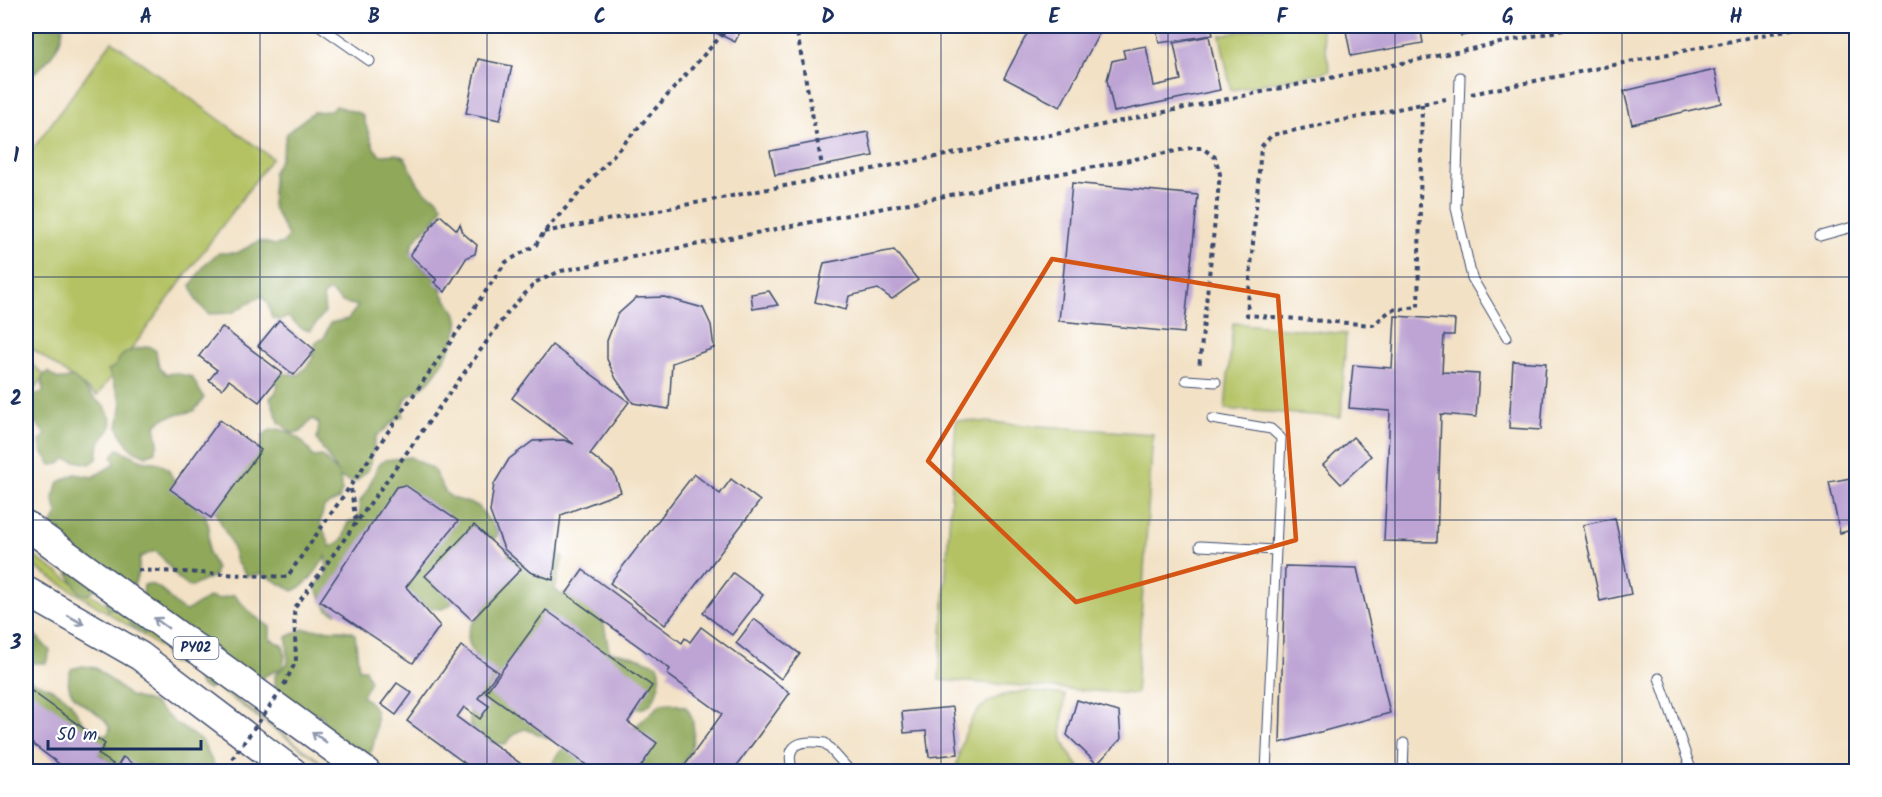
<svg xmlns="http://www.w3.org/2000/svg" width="1882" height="797" font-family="Kalam,sans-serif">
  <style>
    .green { fill: #b4c264; stroke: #687861; stroke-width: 1.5 }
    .forest { fill: #8fa85a; stroke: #556c5c; stroke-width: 1.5 }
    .building { fill: #bda4d4 }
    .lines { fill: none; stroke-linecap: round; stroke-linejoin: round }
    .service-casing { stroke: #3b4a6d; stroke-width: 11 }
    .trunk-casing { stroke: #3b4a6d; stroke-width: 31 }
    .path { stroke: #3b4a6d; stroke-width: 4; stroke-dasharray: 4.5 4.5; stroke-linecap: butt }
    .service { stroke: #fff; stroke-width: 9 }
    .trunk { stroke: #fff; stroke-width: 28 }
    .path-bridge { stroke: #3b4a6d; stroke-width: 4; stroke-dasharray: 4.5 4.5; stroke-linecap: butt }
    .oneway { stroke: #8d97ae }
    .marked { fill: none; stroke: #d45514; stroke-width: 4.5; stroke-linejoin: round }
    .grid { fill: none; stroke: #1b2f5e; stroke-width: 1.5; stroke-opacity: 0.55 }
    .labels { text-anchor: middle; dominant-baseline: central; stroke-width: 6; stroke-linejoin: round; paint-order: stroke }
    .shield { fill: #fff; stroke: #5f6d8e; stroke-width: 1.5 }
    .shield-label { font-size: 14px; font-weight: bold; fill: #1b2f5e }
    .neatline { fill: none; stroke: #1b2f5e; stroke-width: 2 }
    .grid-label { font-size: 20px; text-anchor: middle; font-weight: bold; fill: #1b2f5e }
  </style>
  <rect width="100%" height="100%" fill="#fff"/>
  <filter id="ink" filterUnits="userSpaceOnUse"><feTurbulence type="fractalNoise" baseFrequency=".0167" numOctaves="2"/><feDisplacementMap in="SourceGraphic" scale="12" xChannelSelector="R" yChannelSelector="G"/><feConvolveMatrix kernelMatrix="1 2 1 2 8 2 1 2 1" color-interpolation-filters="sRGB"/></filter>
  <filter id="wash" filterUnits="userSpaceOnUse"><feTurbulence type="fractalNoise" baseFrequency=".008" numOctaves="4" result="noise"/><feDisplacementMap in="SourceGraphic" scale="24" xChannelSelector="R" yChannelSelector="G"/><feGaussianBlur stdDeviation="1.35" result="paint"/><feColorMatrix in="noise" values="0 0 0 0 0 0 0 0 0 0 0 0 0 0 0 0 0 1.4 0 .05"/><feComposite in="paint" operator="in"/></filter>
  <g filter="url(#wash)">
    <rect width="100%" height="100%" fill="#f2e1c5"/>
    <g class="green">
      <polygon points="1269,26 1321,26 1330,71 1231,90 1220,35"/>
      <polygon points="112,41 272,158 97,396 26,344 26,158"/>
      <polygon points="1233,323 1346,334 1341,417 1225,409"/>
      <polygon points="26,360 45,375 26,400"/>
      <polygon points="956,420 1153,434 1136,694 939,680"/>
      <polygon points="26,551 137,625 333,771 134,629 26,562"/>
      <path d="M1030,691L1065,695C1061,733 1057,740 1082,771H955C967,721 973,695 1030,691Z"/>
    </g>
    <g class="forest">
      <path d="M26,26H63C63,45 44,69 26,78Z"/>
      <path d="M336,106L362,114L374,148L380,155L397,154L405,158C414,173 417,192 436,197L442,205C441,224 405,236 412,256C416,266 425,268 432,275C441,284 439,289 445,298C454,312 463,316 456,334C450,351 439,372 425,385C412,396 403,392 403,416C391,420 387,430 376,436L369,469L356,481H348L340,477L342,491L339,499L324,507L320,523L331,547L343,539L348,522L356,520L360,512L359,503L368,489L378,465L385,460L410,457L433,469L446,493L453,498L478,506L498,532L495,540L489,536L480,535L453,602C439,618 423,603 409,594L341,604L336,613L328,610L315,587L327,574L326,556C317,569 309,585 293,591L263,574L247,576L236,562L232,545L213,507L262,444L263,435C280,419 305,440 313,457L322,456L339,474L317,440L319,423L312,419L301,432L292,433L279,422L270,398L276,392L278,385L273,377L281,373L298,375C314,361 312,361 316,342L324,338L330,323L348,319L358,306L342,302L330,291L323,295L325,312L310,331L301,328L288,317L280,320L272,318L267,302L261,296L232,313L208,314L196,300L191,285L206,263L219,253H237L259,241L275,245L284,243L288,236L272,205L273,172L281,158L287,133L313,112L330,111Z"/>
      <path d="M149,346L156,351L159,368L166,374L175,373L192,377L204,398L194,411C179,415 166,414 155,426L158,443L155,452L146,456L131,449L121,435L118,427L122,402L108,370L116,366C121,349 135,350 149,346Z"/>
      <path d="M48,372C57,380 61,381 72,377C84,384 94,402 104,405L112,421L110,430L99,443L97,459L90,464L66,459L59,464L51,465L41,450L40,441L46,435L29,415L27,398L43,392L42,377Z"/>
      <path d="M118,449L142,460L159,463L168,469L177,486L204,511L209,527L208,552L216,568L214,576L191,587C173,580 170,562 155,551L140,557C139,580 132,601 108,610L105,594L95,589L88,595L80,593C67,574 60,555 47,537L57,513L53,497L59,482L75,474L93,477L115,464L112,456Z"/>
      <path d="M544,539L563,557L555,589L561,595L569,591L603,618L609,651L634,656L658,665C662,674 660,679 658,688C649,720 634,704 610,712C591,718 573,731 556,741L525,729L517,732L505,744C491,744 478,737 470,725V709L482,663C467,647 460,630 482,615C485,589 505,574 509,550Z"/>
      <path d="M148,584C167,586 169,605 186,611L210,597L218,599L234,595L253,615L270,627V639L283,646L285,655L283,668L264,676L261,684L225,688L215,682L209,689L201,686L188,664L171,663L165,657L164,642L150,632L142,634L131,626L126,615L143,594L144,585Z"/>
      <polygon points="26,625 50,651 46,663 34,663 26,657"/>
      <path d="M303,629C314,630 350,628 355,634L359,669H365L370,681L362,696C367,700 373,704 375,710C378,718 375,751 368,755L364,756L325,731L322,715L303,711L275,696V675L288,663L287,637Z"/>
      <path d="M83,666L96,668L130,696L153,703L174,722L202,741L217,771H156L147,764L132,771H124L42,716L26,709V679C39,684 59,690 69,701C80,715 85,734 107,735L110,729C103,706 57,705 71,669Z"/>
      <path d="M670,703L686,707C700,724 694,760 674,771H553C547,741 614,724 636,726L661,704Z"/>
    </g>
    <g id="blocks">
      <g class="building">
        <polygon points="702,26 743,26 735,42"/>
        <polygon points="1019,26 1103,26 1060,107 1004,78 1029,30"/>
        <polygon points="1156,26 1211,26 1213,35 1159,43"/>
        <polygon points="1345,26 1420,26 1423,43 1351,56"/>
        <polygon points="1459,26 1510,26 1510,27 1461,36"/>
        <polygon points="1209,36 1220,90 1114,112 1107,80 1112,61 1125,58 1123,50 1146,46 1154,86 1181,80 1174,43"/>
        <polygon points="478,59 512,66 500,120 466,113"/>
        <polygon points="1715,70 1722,103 1632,124 1624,91"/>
        <polygon points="868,132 873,156 775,175 770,151"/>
        <polygon points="1072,183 1198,195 1184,333 1059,321"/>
        <polygon points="440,215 457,230 460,224 463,233 477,245 475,254 467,257 445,292 434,282 437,280 410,255"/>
        <polygon points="894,250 918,280 892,299 878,289 849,296 846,310 815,302 824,263"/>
        <polygon points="769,291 778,305 753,309 751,294"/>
        <polygon points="664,297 703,308 711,325 714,348 672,363 669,409 633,403 616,379 607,359 607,341 617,315 636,298"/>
        <polygon points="1395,316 1455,320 1454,335 1444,335 1442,372 1479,374 1476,417 1441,414 1437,542 1384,541 1390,411 1349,408 1353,365 1392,368"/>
        <polygon points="279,320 315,350 294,375 258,346"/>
        <polygon points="222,327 282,373 259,402 229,380 222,389 209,380 217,370 199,356"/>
        <polygon points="552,345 629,402 590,454 614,473 621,492 561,515 553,580 530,572 504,549 490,512 494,484 509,459 533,441 564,440 574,444 512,398"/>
        <polygon points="1513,361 1546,363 1541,430 1509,428"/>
        <polygon points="220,420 261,450 211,518 170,489"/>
        <polygon points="1353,437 1371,456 1341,484 1323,465"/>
        <polygon points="694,474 720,494 731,479 760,501 665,625 610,583"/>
        <polygon points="1856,477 1856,529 1840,533 1829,482"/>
        <polygon points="405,485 458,521 406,587 440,626 413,663 320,601 396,487"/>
        <polygon points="1615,518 1631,594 1600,601 1583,525"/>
        <polygon points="474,525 521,569 472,620 425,576"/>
        <polygon points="1285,566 1357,568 1390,713 1280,743"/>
        <polygon points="583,570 682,643 685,638 690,642 701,627 790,693 732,772 680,772 722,714 667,674 670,669 566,594"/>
        <polygon points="733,573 763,595 732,635 703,613"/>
        <polygon points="546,610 652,686 628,722 657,743 637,772 596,772 486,692"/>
        <polygon points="754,619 800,654 781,679 736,643"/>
        <polygon points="461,646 498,672 478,698 489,706 480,719 464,707 457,717 532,772 477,772 407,721"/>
        <polygon points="397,683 412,693 396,715 381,704"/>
        <polygon points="26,687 105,744 98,754 113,764 108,772 70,772 26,739"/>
        <polygon points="1077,700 1119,712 1121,739 1097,764 1067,735"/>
        <polygon points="953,707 958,754 929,757 926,731 904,733 902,712"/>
        <polygon points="123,757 145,772 114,772"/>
        <polygon points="29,763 48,772 26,772"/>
      </g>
    </g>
  </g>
  <g filter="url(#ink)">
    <use href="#blocks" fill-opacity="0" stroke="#3b4a6d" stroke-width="1.5"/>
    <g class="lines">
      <g class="service-casing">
        <g id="service">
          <polyline points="320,26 370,61"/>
          <polyline points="1460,77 1456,208 1472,278 1507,337"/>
          <polyline points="1820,236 1856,226"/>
          <polyline points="1186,380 1216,382"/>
          <polyline points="1212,419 1271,429 1281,438 1266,772"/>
          <polyline points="1200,546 1275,550"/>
          <polyline points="1659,678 1692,772"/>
          <path d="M793,772C783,742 802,740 825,743L851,772"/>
          <polyline points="1403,772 1404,743"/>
        </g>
      </g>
      <g class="trunk-casing">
        <g id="trunk">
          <polyline points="26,525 366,772"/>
          <polyline points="26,591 140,656 293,772"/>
        </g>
      </g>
      <g class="path">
        <polyline points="785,26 786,32 797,33 822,166"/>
        <polyline points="1471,94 1806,26"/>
        <polyline points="1422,104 1418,307 1391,310 1373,325 1247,315 1261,147 1272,135 1446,99"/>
        <polyline points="544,232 1092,127 1582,26"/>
        <polyline points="351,489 356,523"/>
        <polyline points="138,570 287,577 506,262 536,245 544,232 730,26"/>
        <polyline points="284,685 296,661 294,609 508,312 536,282 561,271 1191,148 1202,148 1215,157 1220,174 1199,368"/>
      </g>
      <use href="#service" class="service"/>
      <use href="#trunk" class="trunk"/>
      <polyline class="path-bridge" points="232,759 281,691"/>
    </g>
    <defs><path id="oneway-shaft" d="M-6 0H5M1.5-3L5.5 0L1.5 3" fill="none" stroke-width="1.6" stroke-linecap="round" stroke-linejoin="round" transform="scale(1.5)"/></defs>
    <g class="oneway">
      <use href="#oneway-shaft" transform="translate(76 620) rotate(29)"/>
      <use href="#oneway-shaft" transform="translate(161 623) rotate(-144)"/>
      <use href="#oneway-shaft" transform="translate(319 737) rotate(-144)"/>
    </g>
  </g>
  <path class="marked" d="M1052,259L1278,296L1296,540L1076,602L928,461Z"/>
  <path class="grid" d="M260,26V772M487,26V772M714,26V772M941,26V772M1168,26V772M1395,26V772M1622,26V772M26,277H1856M26,520H1856"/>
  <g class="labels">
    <rect class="shield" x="173.5" y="637" width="45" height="22" rx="4.5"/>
    <g class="shield-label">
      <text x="196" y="648">PY02</text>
    </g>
  </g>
  <rect width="1882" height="797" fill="none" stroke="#fff" stroke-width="66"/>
  <path d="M48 740v9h153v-9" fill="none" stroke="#1b2f5e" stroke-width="3"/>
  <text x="57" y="740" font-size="18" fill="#1b2f5e" stroke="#ffffff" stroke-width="4.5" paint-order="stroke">50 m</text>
  <rect x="33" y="33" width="1816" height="731" class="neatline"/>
  <g class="grid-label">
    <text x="146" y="23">A</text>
    <text x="374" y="23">B</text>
    <text x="600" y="23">C</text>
    <text x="828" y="23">D</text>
    <text x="1054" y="23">E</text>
    <text x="1282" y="23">F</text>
    <text x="1508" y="23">G</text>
    <text x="1736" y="23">H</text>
    <text x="16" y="162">1</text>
    <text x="16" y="405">2</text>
    <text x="16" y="649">3</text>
  </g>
</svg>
